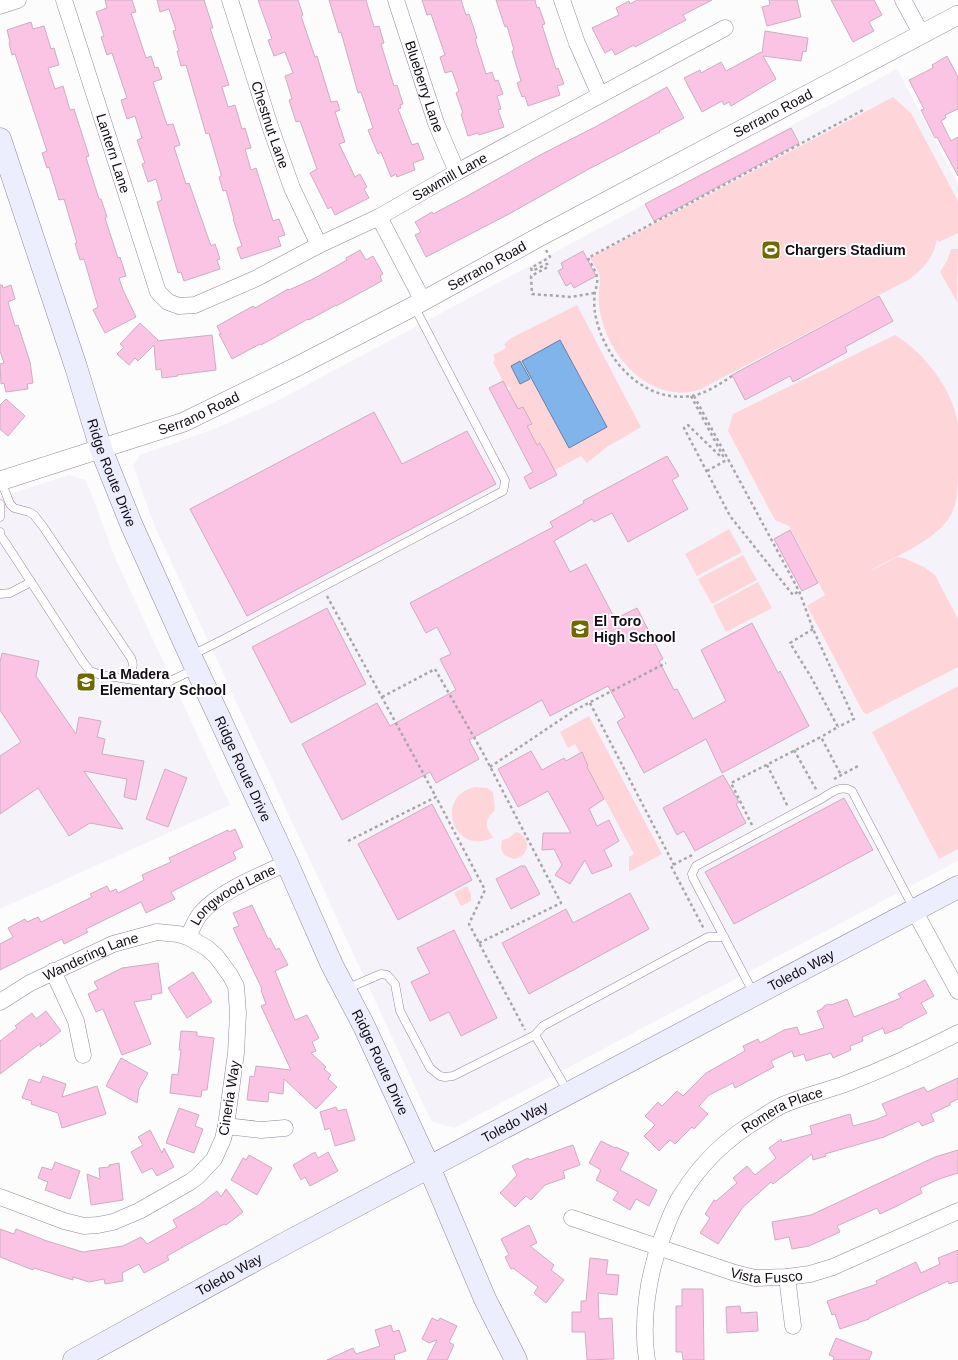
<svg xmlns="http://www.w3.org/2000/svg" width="958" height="1360" font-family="Helvetica,sans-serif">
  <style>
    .built { fill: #f6f2fa }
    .green { fill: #fed6d9 }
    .water { fill: #81b4eb; stroke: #6081ab }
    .building { fill: #fbc3e4; stroke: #cfadc1 }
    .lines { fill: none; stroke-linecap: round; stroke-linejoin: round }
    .service-casing { stroke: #9685a2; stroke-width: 9 }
    .minor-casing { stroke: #9685a2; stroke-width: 17 }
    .tertiary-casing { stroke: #9685a2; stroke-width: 20 }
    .secondary-casing { stroke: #9685a2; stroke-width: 23 }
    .path { stroke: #a9a6aa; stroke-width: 2.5; stroke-dasharray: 3 3; stroke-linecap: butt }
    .service { stroke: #fff; stroke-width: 8 }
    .minor { stroke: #fff; stroke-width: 16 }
    .tertiary { stroke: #fff; stroke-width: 19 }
    .secondary { stroke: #ecedfd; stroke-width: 22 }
    .labels { text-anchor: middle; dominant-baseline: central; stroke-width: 4; stroke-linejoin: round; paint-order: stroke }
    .street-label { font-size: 14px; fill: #120b16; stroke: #fff }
    .poi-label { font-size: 14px; font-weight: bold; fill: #120b16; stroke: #fff; text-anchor: start }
  </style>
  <rect width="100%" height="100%" fill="#fcfcfc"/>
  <g class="built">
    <polygon points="897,69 958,184 958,861 454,1128 431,1121 155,527 133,466 140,455 214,429 273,403"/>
    <polygon points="69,475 86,480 116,560 230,805 0,909 0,497"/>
  </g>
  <g class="green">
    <path d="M893,97L911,113L958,201V233L939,242L937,239C934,257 923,270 908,280L701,389C692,392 683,394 674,392C639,388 610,353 602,320C599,310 598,300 599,290C599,286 601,281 600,278C600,272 593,264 590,258Z"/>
    <polygon points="951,249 958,249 957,302 940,272 947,261"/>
    <polygon points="577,305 641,427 607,447 587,463 581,456 555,470 540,450 544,448 541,443 537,445 527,426 532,423 523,407 518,409 508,391 511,389 509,386 506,387 493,362 495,360 493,355 506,348 504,344 511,338"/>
    <path d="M895,335C924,352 954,391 958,425C958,439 958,454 958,468C958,484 958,501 951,515C934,543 895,555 869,572L897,557L904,558L924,567L935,575L958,619V667L867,714L863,712L807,606L825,595L789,526L775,520L728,431L733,414Z"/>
    <polygon points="729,529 742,552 697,576 685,554"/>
    <polygon points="743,555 757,580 712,604 698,579"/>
    <polygon points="758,582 772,608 726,632 713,606"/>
    <polygon points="958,686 958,849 939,859 872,732"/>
    <polygon points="589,716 662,854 629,872 629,857 634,854 575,744 568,748 560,732"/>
    <path d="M475,787L487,788L493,792L495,810C485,818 484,829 494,837C454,858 433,796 475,787Z"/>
    <path d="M516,832C532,836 530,858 513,859L504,855L501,848L502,840L509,838Z"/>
    <polygon points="467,886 471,894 471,901 461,906 454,893"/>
  </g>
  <g class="water">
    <polygon points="560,340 607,427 569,448 522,361"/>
    <polygon points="520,361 530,379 520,384 511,366"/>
  </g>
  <g class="building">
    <polygon points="105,0 132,0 136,12 131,13 146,58 151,56 155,68 158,67 162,79 153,82 167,125 173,124 180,145 174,147 186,184 189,183 211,246 215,244 220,259 217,260 220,269 184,281 181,272 178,273 157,202 162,200 156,179 148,182 142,164 145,163 137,140 142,138 135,116 127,119 121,100 127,98 112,53 107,55 101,37 104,36 96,12 107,8"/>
    <polygon points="157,0 204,0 213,28 210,28 229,85 222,87 228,107 235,105 242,129 245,128 251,148 245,149 251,170 256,168 273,221 279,219 285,235 278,237 281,246 241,259 237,248 242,246 233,219 234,219 226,190 223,191 219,177 221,176 221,174 209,133 206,134 186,65 181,66 177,51 179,51 173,31 176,30 169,9 160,12"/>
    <polygon points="258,0 298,0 303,15 301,16 315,57 317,56 331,102 337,101 340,110 335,112 345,142 339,144 355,177 360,174 367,187 364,189 369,198 335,215 331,207 328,209 310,173 317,169 300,121 296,122 289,100 292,99 285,76 293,73 285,52 274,56 268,40 272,39"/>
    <polygon points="329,0 366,0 374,27 379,26 384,43 381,44 394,86 397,85 403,104 400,105 401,108 398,109 412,145 418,143 424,159 413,163 415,170 397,177 396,174 391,177 381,152 378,154 368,130 373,128 361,92 358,93 341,32 339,33"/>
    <polygon points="422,0 461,0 466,15 469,14 477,38 475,39 486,74 492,72 495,81 498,80 503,94 497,96 501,109 498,110 504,127 479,135 478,133 468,136 461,114 463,113 456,93 459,91 452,71 445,73 440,57 445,55 431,14 427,15"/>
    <polygon points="496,0 535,0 537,8 539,7 545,24 542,25 556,69 558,68 564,84 557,86 560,95 528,106 525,96 522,97 517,83 521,81 512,51 514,50 507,26 505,27"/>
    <polygon points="637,0 712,0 683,15 686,20 635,47 634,45 615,55 612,49 605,53 592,28 619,15 616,8 629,1 630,4"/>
    <polygon points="769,0 797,0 801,17 767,26 762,7 770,5"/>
    <polygon points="831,0 874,0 882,15 869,22 874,31 853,42"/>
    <polygon points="31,22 33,29 44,26 51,49 54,48 59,65 48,68 55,89 63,86 70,110 74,109 89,156 86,157 88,164 99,199 101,199 107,217 105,218 118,258 120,257 126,276 119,278 123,290 136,317 105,333 93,310 98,307 84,259 80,260 75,243 77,243 64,199 59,200 49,167 47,168 42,153 47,151 15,54 12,55 9,43 10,42 7,30"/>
    <polygon points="765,31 808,38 806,52 803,51 801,61 763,56 776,79 731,106 729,102 724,105 722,101 702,112 684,78 700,70 701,73 721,62 726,71 761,52 762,53"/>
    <polygon points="947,56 958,77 958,109 945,115 946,118 941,121 951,141 958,137 958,176 937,137 935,138 921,110 924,109 909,80 933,68 932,65"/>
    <polygon points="667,87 684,118 659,131 660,132 587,170 509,214 426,257 415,235 421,232 415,222 432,212 433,214 469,195 540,155 597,126"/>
    <polygon points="791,128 799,143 654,221 645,204"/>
    <polygon points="360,250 366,260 373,256 383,274 380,276 382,281 336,306 336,305 309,320 308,319 261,345 260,344 232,359 219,334 221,334 217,326 253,306 255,308 288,289 289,290 313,279 347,260 346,258"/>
    <polygon points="583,251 596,276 574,288 571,283 566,286 558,271 563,268 561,263"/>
    <polygon points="0,285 2,285 3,288 11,285 15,299 8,302 15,326 18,325 30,362 33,383 27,384 28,389 6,392 4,383 1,384 0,364 4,363 0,351"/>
    <polygon points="879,296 893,321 845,347 847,352 793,382 790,376 745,400 732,375"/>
    <polygon points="140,323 158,340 157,341 212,335 216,370 177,375 178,376 162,378 161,369 156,370 154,345 138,361 135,358 129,365 117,354 124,347 120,344"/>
    <polygon points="503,381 518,409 523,407 532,424 527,426 537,445 540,443 557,475 530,489 524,477 533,472 489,388"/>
    <polygon points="6,399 25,416 8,436 0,429 0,405"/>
    <polygon points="374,412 402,464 467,431 496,484 247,616 190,509"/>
    <polygon points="667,456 679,476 672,480 688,509 628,542 612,513 594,522 592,519 554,541 570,572 586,564 615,619 637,608 663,659 659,661 674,690 677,689 693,719 726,701 701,650 752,623 778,673 780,671 809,726 722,773 706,739 644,773 617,722 625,717 608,686 550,716 542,700 469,740 479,759 436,783 430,772 342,820 302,744 377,703 390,726 456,690 440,659 451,654 437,627 426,633 410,603 553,527 550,522 584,503 583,501"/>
    <polygon points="790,530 818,583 802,591 774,539"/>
    <polygon points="327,608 366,684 291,723 252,647"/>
    <polygon points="2,653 39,661 36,676 76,734 79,717 101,721 97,737 105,739 102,754 144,761 136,800 124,797 127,779 84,771 123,829 90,823 69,836 38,788 0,814 0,756 21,742 0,710 0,662"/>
    <polygon points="531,751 542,770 564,758 566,761 582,752 588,766 587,767 604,799 589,809 597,826 609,820 619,841 604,850 612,866 592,874 585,860 570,884 555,875 562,865 554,849 542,850 543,833 571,833 548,791 518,807 498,769"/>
    <polygon points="165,769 187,778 168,827 146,819"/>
    <polygon points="723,775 739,802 736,804 746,823 695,851 684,831 677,835 663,808"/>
    <polygon points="844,798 873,850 734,924 705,872"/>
    <polygon points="432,804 472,880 398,920 358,844"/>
    <polygon points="235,829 243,847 233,852 236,859 171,892 175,899 146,913 141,902 86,929 88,932 64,944 62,939 0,970 0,944 13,937 8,928 25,919 27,922 38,917 41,922 92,897 90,894 107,886 110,892 116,889 118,893 144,880 142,875 171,862 169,858 228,830 229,832"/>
    <polygon points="521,866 525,866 540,894 511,909 496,879"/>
    <polygon points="630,893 649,929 529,994 502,943 566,909 573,923"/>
    <polygon points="252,905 268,939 270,938 276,950 279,948 288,965 275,971 295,1020 307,1015 319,1038 312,1042 316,1051 311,1053 326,1067 324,1069 331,1075 328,1079 337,1087 316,1109 284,1079 283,1094 269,1092 268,1102 247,1100 250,1076 254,1077 256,1066 291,1070 261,1006 266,1004 261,990 262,989 233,928 239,926 233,913"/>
    <polygon points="454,930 497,1018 461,1036 449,1012 430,1021 411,982 430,973 417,948"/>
    <polygon points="158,963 162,993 151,995 152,999 134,1002 151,1044 122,1055 103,1009 96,1012 88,994 98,989 94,982 122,968"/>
    <polygon points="193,972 212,1002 187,1018 168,988"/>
    <polygon points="925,980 934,996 921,1003 927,1013 902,1026 902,1027 885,1034 883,1028 862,1037 863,1041 850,1046 851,1050 833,1058 831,1053 806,1061 804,1054 794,1057 792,1051 771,1061 774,1067 735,1088 733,1083 709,1095 699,1106 708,1114 694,1129 692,1127 675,1144 670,1140 659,1151 644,1136 655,1125 645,1116 658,1102 662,1106 677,1091 683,1096 706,1073 745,1051 743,1046 758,1039 760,1043 784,1030 797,1027 800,1035 824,1028 817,1011 822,1009 824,1006 828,1004 831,1005 847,999 854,1017 901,998 898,994"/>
    <polygon points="46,1011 61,1031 40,1047 41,1043 0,1074 0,1041 17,1028 15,1026 32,1013 36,1019"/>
    <polygon points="181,1031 197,1032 197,1036 214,1038 207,1090 202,1090 201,1097 170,1093 172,1074 178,1075 181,1050 179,1050"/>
    <polygon points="121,1058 148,1073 139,1089 137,1103 106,1086"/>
    <polygon points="43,1076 66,1084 62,1097 97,1086 106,1114 62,1128 58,1113 31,1104 32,1101 22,1098 29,1079 40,1083"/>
    <polygon points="958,1078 958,1099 950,1103 950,1105 931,1114 934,1121 922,1126 919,1121 884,1137 825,1154 826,1156 813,1160 812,1154 773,1184 771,1182 743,1207 718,1244 700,1233 710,1218 705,1214 714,1200 716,1201 737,1183 733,1178 747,1166 755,1175 776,1158 769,1148 781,1139 782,1142 812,1134 810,1126 850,1114 853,1126 875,1120 887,1115 882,1104 924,1087 927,1092"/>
    <polygon points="336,1107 338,1111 346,1109 355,1140 335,1146 330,1128 325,1130 320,1112"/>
    <polygon points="179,1108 199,1115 195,1126 203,1129 194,1153 166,1143"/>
    <polygon points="150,1130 162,1153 164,1148 174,1167 157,1176 152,1168 142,1173 131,1152 143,1145 138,1137"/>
    <polygon points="601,1141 615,1148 616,1147 629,1153 620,1170 657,1190 649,1206 636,1199 630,1210 613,1200 618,1192 596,1180 601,1170 589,1163"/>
    <polygon points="573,1145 580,1165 563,1171 565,1178 545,1185 531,1200 526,1196 515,1207 500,1193 517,1175 512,1166 528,1158 529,1160"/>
    <polygon points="958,1150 958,1173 939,1179 920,1188 922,1193 895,1207 880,1214 877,1208 837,1226 840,1232 809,1246 792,1249 789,1237 775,1240 772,1222 811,1215 935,1157"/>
    <polygon points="315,1152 318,1158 328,1152 338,1171 310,1186 305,1177 301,1180 293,1165"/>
    <polygon points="249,1155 272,1168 257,1195 231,1180 243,1158 246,1160"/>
    <polygon points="55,1162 80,1171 70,1199 45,1190 48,1182 38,1178 42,1167 52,1170"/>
    <polygon points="119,1163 123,1200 91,1205 87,1174 100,1179 99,1168 109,1167 109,1165"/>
    <polygon points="226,1189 243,1212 226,1225 224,1224 167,1256 169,1260 144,1273 139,1264 122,1273 123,1281 105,1284 104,1279 89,1282 73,1277 73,1280 34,1268 33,1270 0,1257 0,1229 14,1234 16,1229 47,1241 83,1252 123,1246 141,1237 142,1239 143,1239 147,1244 177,1227 173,1220 199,1205 217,1191 221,1197"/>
    <polygon points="529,1225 537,1243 530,1246 554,1265 551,1270 564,1280 546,1303 534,1293 538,1287 513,1268 511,1269 505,1257 509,1255 501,1239"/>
    <polygon points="958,1250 958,1281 949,1284 948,1281 869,1318 869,1319 840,1329 835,1314 832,1315 827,1301 877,1284 876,1281 916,1262 921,1273 940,1264 938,1258"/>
    <polygon points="590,1258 608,1260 606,1274 619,1275 617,1295 598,1293 599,1319 612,1318 614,1359 587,1360 585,1332 572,1332 572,1312 581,1312 581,1301 586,1301"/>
    <polygon points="682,1289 703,1289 704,1360 683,1360 682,1352 676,1352 676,1306 682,1306"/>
    <polygon points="740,1306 741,1313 757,1312 758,1331 727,1333 726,1307"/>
    <polygon points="432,1318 438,1321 440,1318 457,1326 449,1342 454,1345 447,1360 427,1360 437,1340 429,1343 422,1339"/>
    <polygon points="391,1325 393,1332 399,1330 406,1351 394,1355 395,1360 327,1360 353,1348 356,1354 380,1346 375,1330"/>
    <polygon points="836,1338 872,1352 869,1360 833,1360 834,1357 829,1355"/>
  </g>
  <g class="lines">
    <g class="service-casing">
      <g id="service">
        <path d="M1,481L10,504L14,508L29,512L34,515L44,528L131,658C136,668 130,673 121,677"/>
        <polyline points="0,504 0,517"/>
        <polyline points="0,532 0,535 5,542 83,662 90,671 101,675 147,682 166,683 195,669"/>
        <polyline points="0,594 10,593 31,582"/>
        <polyline points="192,655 226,638 503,491 504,487 505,480 414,306"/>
        <polyline points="346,989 381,974 387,975 395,984 400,1011 430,1068 440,1076 445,1077 453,1076 535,1035 543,1026 708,937 724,937"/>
        <path d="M754,994L693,878L692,874L696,866L821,799C831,793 841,784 852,791L914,909"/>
        <polyline points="535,1035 568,1092"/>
      </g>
    </g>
    <g class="minor-casing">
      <g id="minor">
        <path id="s1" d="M64,0L158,292L168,302L179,306L195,305L257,278L319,245L379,217L457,172L725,28"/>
        <path id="s2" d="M230,0L271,129L292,188L319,245"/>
        <path id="s3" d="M396,0L436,123L457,172"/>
        <polyline points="562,0 577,43 600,95"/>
        <polyline points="903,0 922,35"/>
        <polyline points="0,6 18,0"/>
        <polyline points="379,217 423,301"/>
        <polyline points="914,910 958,991"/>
        <path id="s4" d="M188,937C192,929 195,920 201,913C220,891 261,875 287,863"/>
        <polyline points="53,971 76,1021 83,1055"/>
        <path id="s5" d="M0,1002L30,983L113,944L157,932L178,934L188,937L207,948L216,956L230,975L236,986L238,1013L236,1053L226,1126L223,1139L214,1159L198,1176L190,1182L139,1211L113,1222L98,1225L84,1226L64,1221L0,1197"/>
        <polyline points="226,1126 261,1130 285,1128"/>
        <path id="s6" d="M572,1218L735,1273L755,1278L787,1277L810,1274L833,1267L958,1211"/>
        <polyline points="787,1277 793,1326"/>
        <path id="s7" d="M647,1360C641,1322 648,1274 662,1238C667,1224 672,1210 680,1197C700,1164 728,1137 761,1118C769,1113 777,1107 785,1104C804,1096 825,1091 845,1084C884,1069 921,1052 958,1033"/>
      </g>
    </g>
    <g class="tertiary-casing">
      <g id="tertiary">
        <path id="s8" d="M0,481L184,422L296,367L414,306L539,237L958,15"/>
      </g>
    </g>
    <g class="secondary-casing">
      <g id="secondary">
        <path id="s9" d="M0,139L76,367L101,449L132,526L190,655L287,863L332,965L364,1026L429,1167L485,1299L516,1360"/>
        <path id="s10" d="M74,1360L286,1243L958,887"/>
      </g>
    </g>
    <g class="path">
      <polyline points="546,250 550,257 531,268 532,271 547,264 548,267 531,276 532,294 571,297 595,293"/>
      <path d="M732,376C720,384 705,394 691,396C642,403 603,358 595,313C594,307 594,299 595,292C596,288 598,282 597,277C596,271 591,264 588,258L865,109"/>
      <polyline points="691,396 723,456 721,457 688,425 684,428 730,516 793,595 799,591"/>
      <polyline points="694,396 799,591 813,629 854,719 838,727"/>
      <polyline points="707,471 728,459"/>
      <polyline points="327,596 436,797"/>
      <polyline points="813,629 790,643 811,677 838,727 821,737"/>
      <polyline points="382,697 435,669 483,753 561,903 479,943"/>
      <polyline points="590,703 674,865"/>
      <polyline points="794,750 817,791"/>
      <polyline points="767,765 788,807"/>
      <polyline points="490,767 575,710 666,663"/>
      <polyline points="834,779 858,766"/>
      <polyline points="752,825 731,783 821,737 841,775"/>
      <polyline points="348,841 436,797 485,890 469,924 525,1030"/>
      <polyline points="692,855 671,866 704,929"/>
    </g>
    <use href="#service" class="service"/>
    <use href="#minor" class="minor"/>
    <use href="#tertiary" class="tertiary"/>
    <use href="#secondary" class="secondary"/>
  </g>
  <defs>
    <g id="stadium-square" transform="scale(1)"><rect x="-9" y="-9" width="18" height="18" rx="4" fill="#706800" stroke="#fff"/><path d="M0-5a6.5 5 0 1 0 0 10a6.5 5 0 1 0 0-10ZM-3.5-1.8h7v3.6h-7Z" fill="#fff"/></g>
    <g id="school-square" transform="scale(1)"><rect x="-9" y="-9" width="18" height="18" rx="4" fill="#706800" stroke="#fff"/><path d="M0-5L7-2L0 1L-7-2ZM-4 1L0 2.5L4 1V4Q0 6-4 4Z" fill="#fff"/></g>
  </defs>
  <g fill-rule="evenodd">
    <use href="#stadium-square" x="771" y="250"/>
    <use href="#school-square" x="580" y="629"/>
    <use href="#school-square" x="86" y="682"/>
  </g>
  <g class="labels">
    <g class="street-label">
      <text stroke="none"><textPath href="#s3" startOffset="91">Blueberry Lane</textPath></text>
      <text stroke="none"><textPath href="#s8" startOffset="858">Serrano Road</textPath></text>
      <text stroke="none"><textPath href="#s2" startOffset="131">Chestnut Lane</textPath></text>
      <text stroke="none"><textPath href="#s1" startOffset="161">Lantern Lane</textPath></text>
      <text stroke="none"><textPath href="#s1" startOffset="634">Sawmill Lane</textPath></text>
      <text stroke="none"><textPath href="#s8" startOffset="534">Serrano Road</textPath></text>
      <text stroke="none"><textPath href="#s8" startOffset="210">Serrano Road</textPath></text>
      <text stroke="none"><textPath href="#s9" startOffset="352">Ridge Route Drive</textPath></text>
      <text stroke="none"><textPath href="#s9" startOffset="676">Ridge Route Drive</textPath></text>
      <text stroke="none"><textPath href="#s4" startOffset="64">Longwood Lane</textPath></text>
      <text stroke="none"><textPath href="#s5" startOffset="102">Wandering Lane</textPath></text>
      <text stroke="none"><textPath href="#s10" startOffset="825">Toledo Way</textPath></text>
      <text stroke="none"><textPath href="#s9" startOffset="1000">Ridge Route Drive</textPath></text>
      <text transform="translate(229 1098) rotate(-81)">Cineria Way</text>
      <text stroke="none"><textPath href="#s7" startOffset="306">Romera Place</textPath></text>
      <text stroke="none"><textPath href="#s10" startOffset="501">Toledo Way</textPath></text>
      <text stroke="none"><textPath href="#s6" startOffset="204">Vista Fusco</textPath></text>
      <text stroke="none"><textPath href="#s10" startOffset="177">Toledo Way</textPath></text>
    </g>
    <g class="poi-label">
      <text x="785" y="250">Chargers Stadium</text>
      <text x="594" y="621">El Toro<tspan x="594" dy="16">High School</tspan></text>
      <text x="100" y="674">La Madera<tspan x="100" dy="16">Elementary School</tspan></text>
    </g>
  </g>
</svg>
